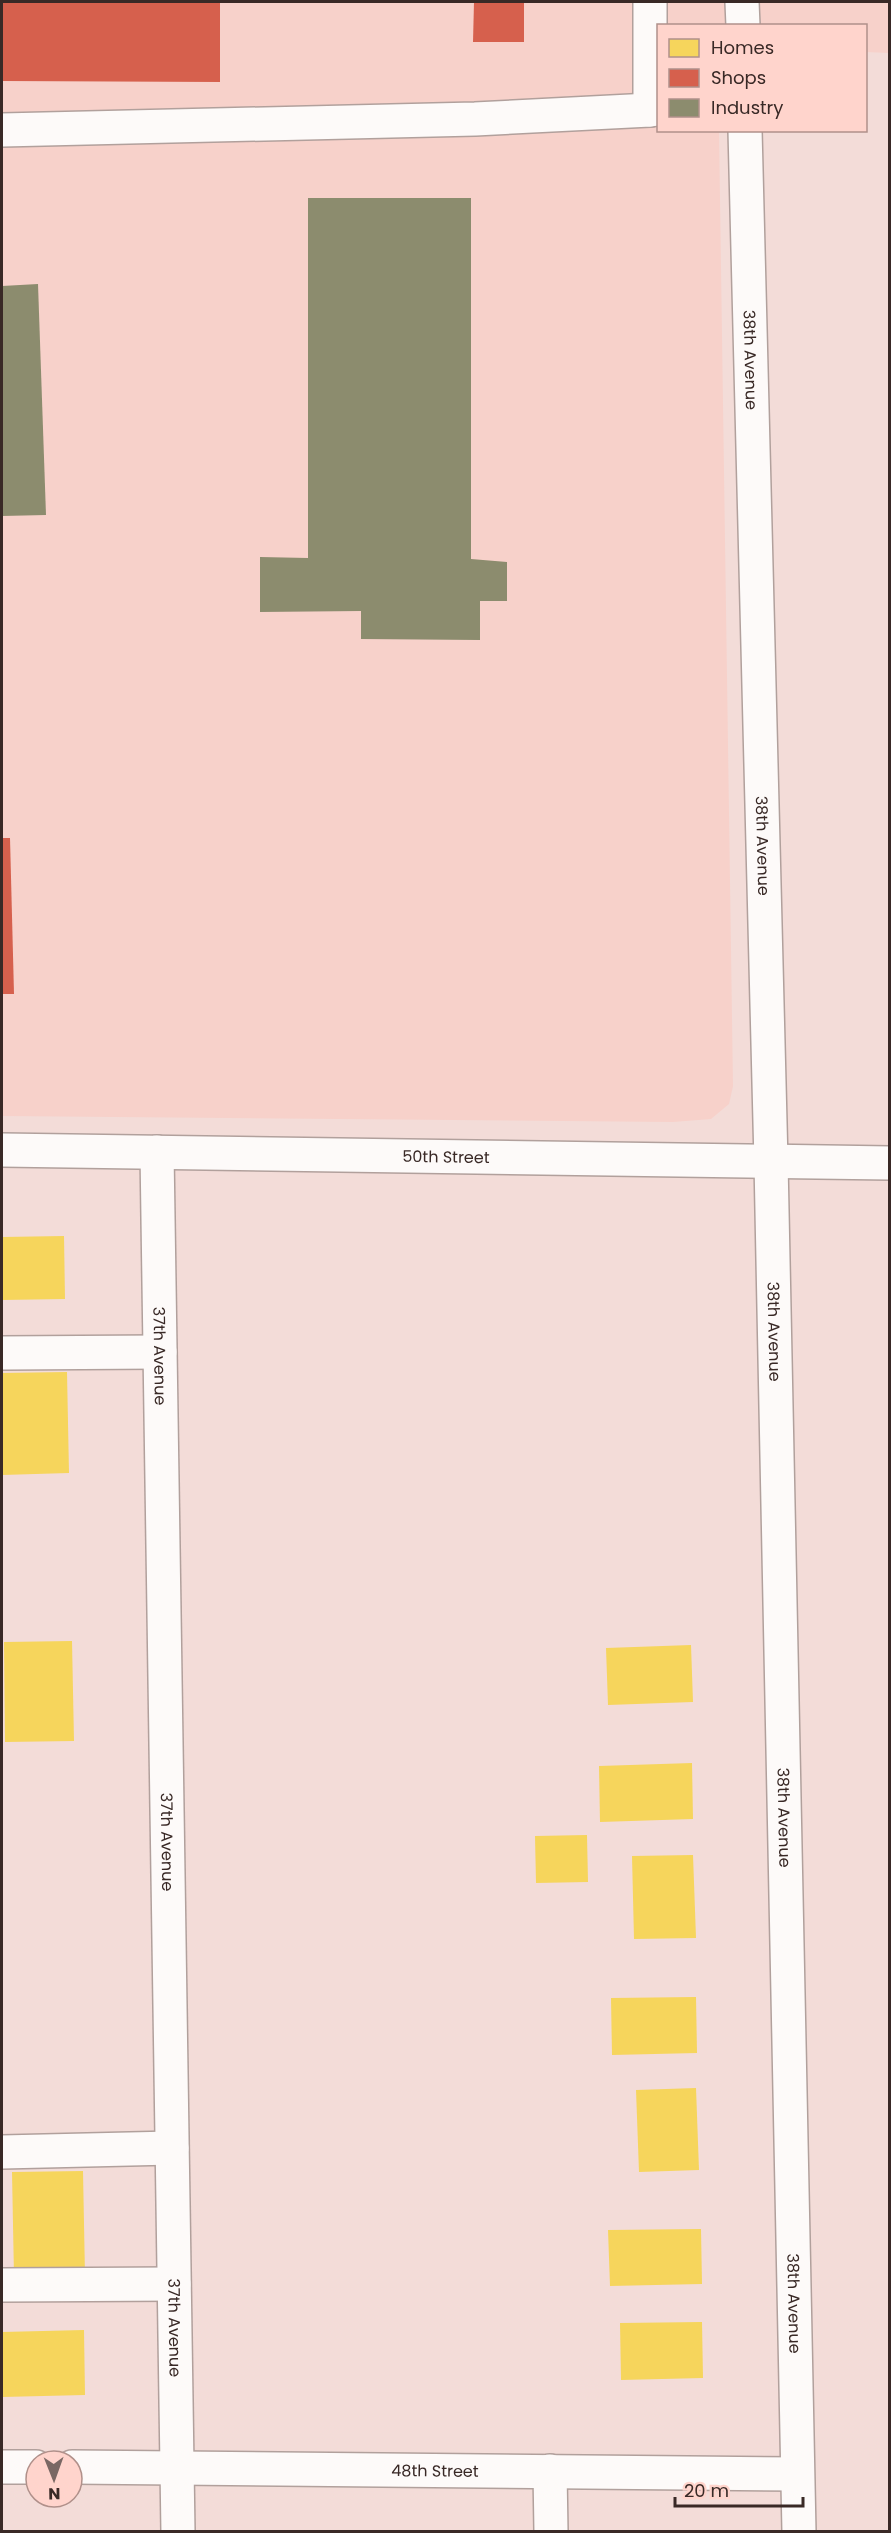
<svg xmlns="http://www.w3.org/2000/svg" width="891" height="2533" font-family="Poppins,sans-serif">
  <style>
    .built { fill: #f7d1ca }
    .homes { fill: #f6d55c }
    .shops { fill: #d6604d }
    .industry { fill: #8c8c6e }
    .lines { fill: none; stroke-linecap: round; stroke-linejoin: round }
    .minor-casing { stroke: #b1a09c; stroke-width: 36 }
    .minor { stroke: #fdfaf9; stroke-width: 33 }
    .labels { text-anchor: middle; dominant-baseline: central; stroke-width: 6; stroke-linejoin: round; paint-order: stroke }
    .street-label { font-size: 16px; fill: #392926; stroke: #ffd4cc }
  </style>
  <rect width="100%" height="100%" fill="#f3dcd8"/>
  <polygon class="built" points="2,2 889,2 889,53 866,52 866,26 658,26 658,130 719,131 733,1086 729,1104 711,1119 673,1122 2,1116"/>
  <g class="homes">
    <polygon points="64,1236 65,1299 2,1300 2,1237"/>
    <polygon points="67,1372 69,1473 2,1475 2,1373"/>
    <polygon points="72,1641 74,1741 5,1742 4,1642"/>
    <polygon points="691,1645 693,1702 608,1705 606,1648"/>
    <polygon points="692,1763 693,1819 600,1822 599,1766"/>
    <polygon points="587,1835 588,1882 536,1883 535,1836"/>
    <polygon points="693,1855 696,1938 634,1939 632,1856"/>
    <polygon points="696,1997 697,2053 612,2055 611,1998"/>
    <polygon points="696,2088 699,2170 639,2172 636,2090"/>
    <polygon points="83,2171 85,2276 14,2277 12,2172"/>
    <polygon points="701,2229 702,2284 610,2286 608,2230"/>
    <polygon points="702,2322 703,2378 621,2380 620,2323"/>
    <polygon points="84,2330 85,2395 2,2397 2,2332"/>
  </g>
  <g class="shops">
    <polygon points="2,2 220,2 220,82 2,81"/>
    <polygon points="474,2 524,2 524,42 473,42"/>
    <polygon points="2,838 10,838 14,994 2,994"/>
  </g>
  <g class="industry">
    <polygon points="308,198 471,198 471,559 507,562 507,601 480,601 480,640 361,639 361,611 260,612 260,557 308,558"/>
    <polygon points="38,284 46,515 2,516 2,286"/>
  </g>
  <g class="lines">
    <g class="minor-casing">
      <g id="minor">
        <polyline points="650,2 650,110 658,109"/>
        <polyline points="742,2 743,26"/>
        <polyline points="2,130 475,119 650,110"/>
        <path id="s1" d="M745,130L771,1162L799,2532"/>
        <path id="s2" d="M2,1150L890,1163"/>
        <path id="s3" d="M157,1152L178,2532"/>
        <polyline points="2,1353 160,1352"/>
        <polyline points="2,2152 172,2148"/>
        <polyline points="2,2285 174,2284"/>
        <polyline points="2,2467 36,2467"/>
        <path id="s4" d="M72,2467L797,2474"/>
        <polyline points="550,2471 551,2532"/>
      </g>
    </g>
    <use href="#minor" class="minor"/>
  </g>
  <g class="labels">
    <g class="street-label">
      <text stroke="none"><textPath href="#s1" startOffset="230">38th Avenue</textPath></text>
      <text stroke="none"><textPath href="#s1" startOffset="716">38th Avenue</textPath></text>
      <text stroke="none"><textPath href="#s2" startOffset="444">50th Street</textPath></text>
      <text stroke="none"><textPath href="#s1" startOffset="1202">38th Avenue</textPath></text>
      <text stroke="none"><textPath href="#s3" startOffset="204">37th Avenue</textPath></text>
      <text stroke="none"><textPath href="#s1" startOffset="1688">38th Avenue</textPath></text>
      <text stroke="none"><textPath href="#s3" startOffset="690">37th Avenue</textPath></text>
      <text stroke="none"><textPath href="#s1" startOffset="2174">38th Avenue</textPath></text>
      <text stroke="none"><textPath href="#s3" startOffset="1176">37th Avenue</textPath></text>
      <text stroke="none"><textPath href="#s4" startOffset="363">48th Street</textPath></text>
    </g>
  </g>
  <rect width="891" height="2533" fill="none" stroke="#392926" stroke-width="6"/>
  <rect x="657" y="24" width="210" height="108" fill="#ffd4cc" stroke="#b0908a" stroke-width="1.5"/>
  <rect x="669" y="39" width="30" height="18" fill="#f6d55c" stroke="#b0908a" stroke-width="1.5"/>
  <text x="711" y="54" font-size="18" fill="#392926">Homes</text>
  <rect x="669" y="69" width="30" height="18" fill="#d6604d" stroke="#b0908a" stroke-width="1.5"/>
  <text x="711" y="84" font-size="18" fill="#392926">Shops</text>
  <rect x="669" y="99" width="30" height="18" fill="#8c8c6e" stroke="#b0908a" stroke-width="1.5"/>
  <text x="711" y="114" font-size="18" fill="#392926">Industry</text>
  <g transform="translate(54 2479) rotate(179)"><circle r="28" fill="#ffd4cc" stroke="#b0908a" stroke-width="1.5"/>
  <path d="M0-4.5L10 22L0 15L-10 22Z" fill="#7a6864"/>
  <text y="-9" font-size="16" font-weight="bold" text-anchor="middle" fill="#392926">N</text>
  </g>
  <path d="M675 2497v9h128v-9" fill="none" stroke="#392926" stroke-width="3"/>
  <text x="684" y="2497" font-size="18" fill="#392926" stroke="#ffd4cc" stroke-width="4.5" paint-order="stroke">20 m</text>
</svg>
